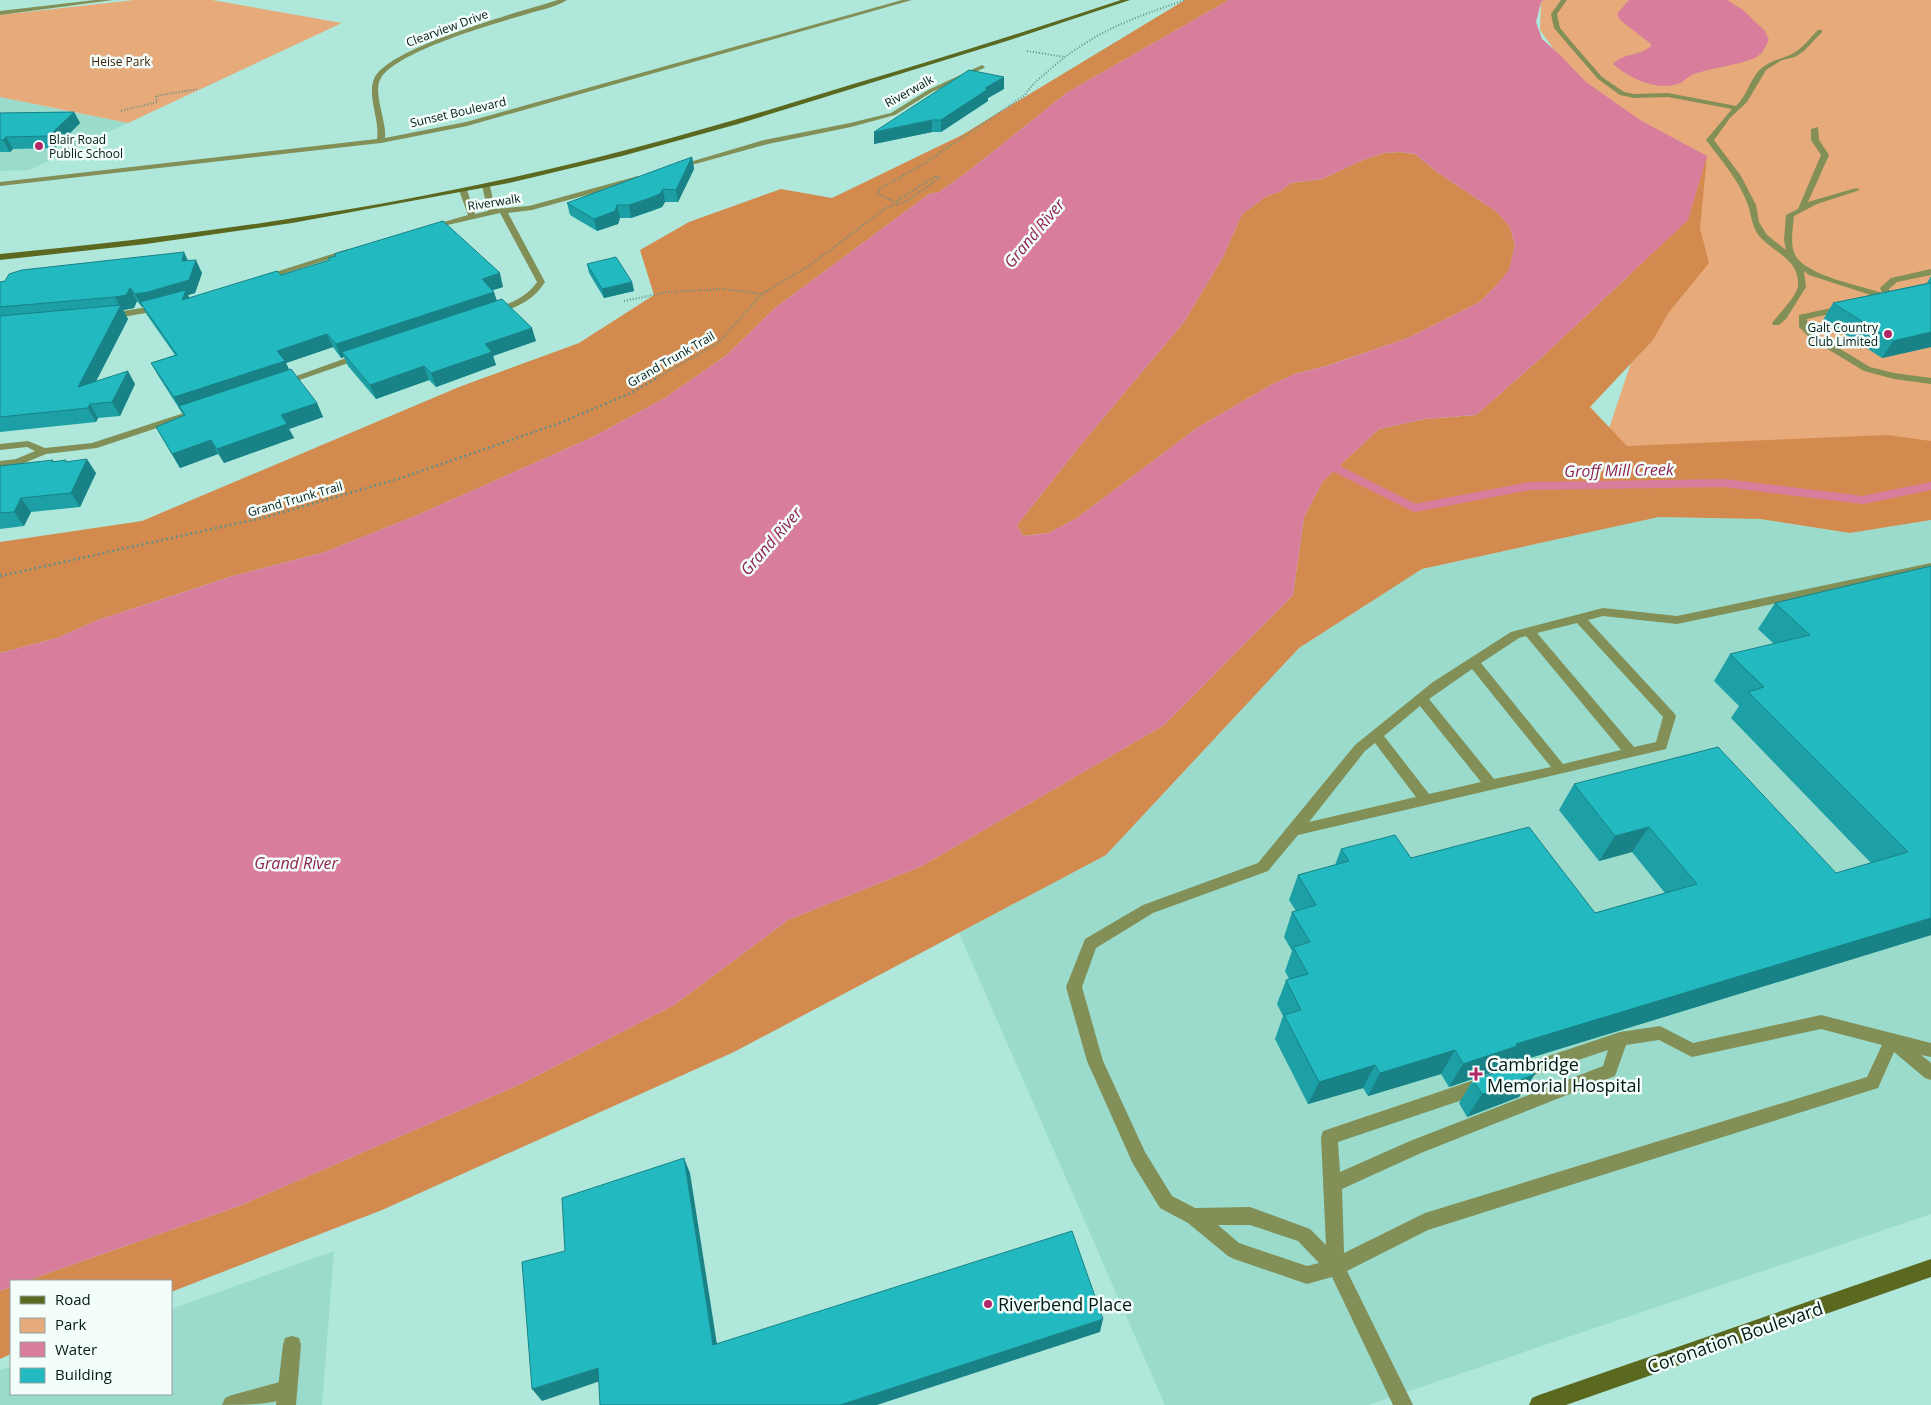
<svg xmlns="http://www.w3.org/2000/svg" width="1931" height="1405" font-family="'Open Sans',sans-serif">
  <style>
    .built { fill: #9adbcc }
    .green { fill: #e7aa7a }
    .forest { fill: #d38a4e }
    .water { fill: #d87e9c; fill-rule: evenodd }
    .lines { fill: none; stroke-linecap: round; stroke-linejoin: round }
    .stream { stroke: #d87e9c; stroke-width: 8 }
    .path-far1 { stroke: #669087; stroke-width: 2; stroke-dasharray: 1 2; stroke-linecap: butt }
    .path { stroke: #669087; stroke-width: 2.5; stroke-dasharray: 2 3; stroke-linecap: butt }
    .lane { fill: #828f56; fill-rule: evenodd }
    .street { fill: #828f56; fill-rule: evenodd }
    .secondary { fill: #5b6820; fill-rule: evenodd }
    .wall { fill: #1da0a5 }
    .shaded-wall { fill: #188286 }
    .building { fill: #22bac0; stroke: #188286 }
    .poi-dot { fill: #b12664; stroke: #f3fefb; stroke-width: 2 }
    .labels { text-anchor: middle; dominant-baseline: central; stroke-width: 5; stroke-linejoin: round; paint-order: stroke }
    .far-street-label { font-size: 12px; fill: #031915; stroke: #f3fefb }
    .far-park-label { font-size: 12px; fill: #402308; stroke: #f3fefb }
    .far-poi-label { font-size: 12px; fill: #031915; stroke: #f3fefb; text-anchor: start }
    .water-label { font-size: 16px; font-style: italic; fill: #8f2452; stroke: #f3fefb }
    .near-poi-label { font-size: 18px; fill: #031915; stroke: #f3fefb; text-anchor: start }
    .near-street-label { font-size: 18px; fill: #031915; stroke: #f3fefb }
  </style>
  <rect width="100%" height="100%" fill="#afe8db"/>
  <g class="built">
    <polygon points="0,97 128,123 29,170 0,171"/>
    <polygon points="1659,517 1760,519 1850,533 1931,520 1931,1214 1368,1405 1165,1405 959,933 1106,855 1299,648 1422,569"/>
    <polygon points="334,1251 322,1405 0,1405 0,1370 11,1366 11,1394 171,1394 171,1309"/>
  </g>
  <g class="green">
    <polygon points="134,0 212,0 342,23 128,123 0,97 0,15"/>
    <polygon points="1543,0 1931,0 1931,449 1602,449 1641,333 1584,91 1540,30 1541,2"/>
  </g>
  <g class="forest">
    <polygon points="1185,0 1229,0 1068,92 966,173 939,192 929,194 775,308 727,355 665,398 593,437 420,514 325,552 233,576 98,620 57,638 0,653 0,542 142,521 459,387 579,343 654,295 640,250 689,222 781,189 832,198 962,135"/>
    <polygon points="1400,152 1415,154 1437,172 1497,212 1510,227 1515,245 1509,271 1496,286 1480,302 1408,338 1326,366 1295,374 1271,385 1197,428 1077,518 1049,533 1023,536 1017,525 1083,442 1184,322 1223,257 1242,214 1267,196 1281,191 1291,183 1322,179 1363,160 1384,153"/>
    <polygon points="1707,156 1700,228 1709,263 1669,312 1653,340 1590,407 1627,446 1887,435 1931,441 1931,520 1850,533 1760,519 1659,517 1422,569 1299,648 1106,855 734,1052 382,1210 171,1292 171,1281 26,1281 239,1206 521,1084 674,1005 788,920 922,866 1164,725 1293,595 1304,517 1323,481 1379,429 1425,419 1476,415 1542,357 1688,220"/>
    <polygon points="11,1287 11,1354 0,1359 0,1291"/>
  </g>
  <g class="water">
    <path d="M1229,0H1544L1541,2L1536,22L1542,39L1558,53L1586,82L1640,120L1707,156L1688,220L1542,357L1476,415L1425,419L1379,429L1323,481L1304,517L1293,595L1164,725L922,866L788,920L674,1005L521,1084L239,1206L26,1281H11V1287L0,1291V653L57,638L98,620L233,576L325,552L420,514L593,437L665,398L727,355L775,308L929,194L939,192L966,173L1068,92ZM1400,152L1415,154L1437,172L1497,212L1510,227L1515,245L1509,270L1496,286L1480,302L1408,338L1326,366L1295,374L1271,385L1197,428L1077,518L1049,533L1023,536L1017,525L1083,442L1184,322L1223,257L1242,214L1267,196L1281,191L1291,183L1322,179L1363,160L1384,153Z"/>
    <path d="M1629,0H1727L1743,10L1765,31L1769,40L1762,53L1755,58C1735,66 1714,67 1694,74C1688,76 1684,82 1678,84C1656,91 1629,78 1613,64C1623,53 1640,56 1651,46V44L1620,20L1617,14Z"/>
  </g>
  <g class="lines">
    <polyline class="stream" points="1327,464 1415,508 1530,486 1724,483 1863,500 1931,486"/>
    <g class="path-far1">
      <polyline points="1027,51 1065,57"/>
      <polyline points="121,111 157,102 156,96 198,89"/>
      <polyline points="624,301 668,292 722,289 762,294"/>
      <path d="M655,379L718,343L762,294L810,265L886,208L909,200L940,177H934L895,202L878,194L879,189L922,165L1025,95C1033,82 1044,75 1055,65C1098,30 1133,18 1185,0"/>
    </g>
    <polyline class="path" points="0,576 266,517 398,479 560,423 631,393 657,378"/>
    <g class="lane">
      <path d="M1561,0H1567L1557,14L1560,28L1575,46L1602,77L1624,92L1634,94L1668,93L1736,106C1748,95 1750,77 1763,67C1772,60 1782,59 1792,54C1802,49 1810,38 1818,30H1822V32L1804,51L1795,57L1782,60L1766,70L1747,102L1730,118L1714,140L1741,176L1756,205L1759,222L1767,235L1786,250L1784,240L1786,215L1798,209L1821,155L1811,140V129L1818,127L1819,140L1829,155L1808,202L1856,188L1860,190L1817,204L1794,216C1793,228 1789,248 1797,258C1812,277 1859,285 1882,293L1880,288L1891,278L1931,269V275L1897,282L1889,289L1893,298L1889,301L1809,275L1804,271L1806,287L1786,319L1779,325H1773L1772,323C1778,315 1797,296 1798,286C1800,261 1777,254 1762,239C1752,230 1752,217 1748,205C1739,180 1721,160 1706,140L1732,109L1668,97L1634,98L1620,95L1598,79L1571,48L1554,28L1551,14Z"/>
      <polygon points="982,65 985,67 984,68 932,92 895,115 851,127 768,144 677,169 673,167 764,140 850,123 891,113 928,90"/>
      <path d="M638,176H641V180L532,210L508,213L545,282C533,301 516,308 495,314L492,313V309C509,304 526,298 537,282L500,213L430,229L426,227L468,215L459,190L463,188L467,190L475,214L488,211L482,186L486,184L490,186L495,209L529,206Z"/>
      <polygon points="348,249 355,251 267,279 260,277"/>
      <polygon points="161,305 165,308 164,310 110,319 106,316 110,313"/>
      <polygon points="1845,305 1848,306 1848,310 1807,319 1808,326 1817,335 1870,367 1894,373 1931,378 1931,384 1894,379 1864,371 1811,339 1799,327 1799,315"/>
      <polygon points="360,353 365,356 363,358 285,385 282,386 277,383"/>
      <polygon points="199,408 202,409 202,413 97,448 46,454 22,464 0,467 0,461 16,459 35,451 27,447 0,450 0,444 28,441 45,448 92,443"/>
      <path d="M1931,563V571L1677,624L1603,616L1588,620L1674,713L1676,716L1666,749L1298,835L1268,871L1153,913L1096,948L1082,987L1103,1061L1145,1152L1172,1196L1195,1208L1250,1207L1310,1229L1326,1245L1321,1137L1323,1131L1483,1077L1489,1080L1491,1085L1489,1090L1483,1093L1338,1142L1340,1172L1410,1141L1603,1066L1608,1050L1516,1081L1510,1079L1508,1074L1510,1069L1516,1067L1620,1032L1660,1026L1693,1043L1821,1015L1931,1043V1057L1921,1055L1931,1063V1080L1925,1078L1894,1052L1878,1088L1428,1230L1347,1271L1413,1405H1393L1332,1277L1307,1284L1234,1259L1228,1256L1188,1223L1160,1208L1133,1164L1087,1061L1066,987L1085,939L1143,905L1258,863L1355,745L1433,682L1511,632L1603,608L1677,616ZM1577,623L1663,717L1656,742L1634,747L1537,633ZM1526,636L1621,750L1563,764L1481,663L1519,638ZM1472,669L1551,767L1494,779L1429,699ZM1420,706L1481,782L1429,794L1384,736ZM1375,743L1416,797L1309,822L1365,751ZM1821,1029L1882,1045L1867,1077L1425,1213L1344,1253L1342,1189L1421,1153L1615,1076L1626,1045L1659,1040L1692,1057ZM1218,1225H1250L1298,1241L1319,1263L1307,1266L1239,1243Z"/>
      <path d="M287,1380L294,1382L296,1389L294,1396C270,1405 248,1405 222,1405L225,1398L232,1395Z"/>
    </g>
    <g class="street">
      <polygon points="95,0 113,0 0,15 0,11"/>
      <path d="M558,0H567C556,7 540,10 527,14C496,23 397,51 381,78C372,92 387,121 385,138L466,122L902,0H912L467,126L381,143L0,186V182L377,139C380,120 367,96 374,79C387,47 523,11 558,0Z"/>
      <polygon points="292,1336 299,1338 301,1345 296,1405 276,1405 283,1345 285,1338"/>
    </g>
    <g class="secondary">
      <path d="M1121,0H1130L1010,40L738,124L622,156L509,183L292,223L146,244L0,260V254C171,238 341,215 510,178C625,153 738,120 850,85C941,58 1031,30 1121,0Z"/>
      <polygon points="1931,1259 1931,1277 1566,1405 1529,1405 1532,1398 1539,1395"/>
    </g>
  </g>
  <g class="wall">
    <polygon points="1004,89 988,98 988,101 941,132 932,132 874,144"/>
    <polygon points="74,112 80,123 55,148 13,149 10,152 0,152 0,113"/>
    <polygon points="692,157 694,169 678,202 665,202 662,207 652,211 631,218 620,218 618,224 597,231 570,215 567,203"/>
    <polygon points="334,254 503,287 493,290 497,301 536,341 493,356 496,365 436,387 429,380 376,399 348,366 344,357 341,358 333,347 286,363 289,370 317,403 323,417 289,429 294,438 224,463 218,454 180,468 156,427 184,416 159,377 151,363 175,355 147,315 143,307 142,307 137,301 134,308 123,310 128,319 96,381 135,384 120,416 98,418 96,422 0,432 0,282 188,261 202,273 195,293 188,295 190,298 281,275 329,260 328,258 335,256"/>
    <polygon points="587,264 632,282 634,291 604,298 589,273"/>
    <polygon points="1931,276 1931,347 1882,358 1823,320 1833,303 1927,283"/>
    <polygon points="54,461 67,462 96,473 80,507 31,512 24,526 0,529 0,466"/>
    <polygon points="1931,566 1931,935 1504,1066 1502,1069 1449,1087 1441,1074 1368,1096 1363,1088 1308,1104 1275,1039 1283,1016 1277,1004 1286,980 1289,979 1285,971 1292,951 1284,937 1292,912 1296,911 1289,900 1298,875 1335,865 1341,849 1411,858 1595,913 1665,893 1632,852 1599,861 1559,810 1574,784 1836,873 1871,863 1731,718 1739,706 1714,681 1730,654 1774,644 1758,629 1775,603"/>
    <polygon points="1535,1074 1519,1097 1472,1115 1467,1117 1459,1103 1473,1080"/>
  </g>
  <g class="shaded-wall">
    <polygon points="1004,77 1004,89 988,98 988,101 941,132 941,120 985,88"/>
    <polygon points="74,112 80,123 55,148 49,136"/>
    <polygon points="932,120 932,132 874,144 874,132"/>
    <polygon points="6,137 13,149 10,152 3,140"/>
    <polygon points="692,157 694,169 678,202 676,190"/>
    <polygon points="663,189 665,202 662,207 631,218 629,205"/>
    <polygon points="617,205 620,218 618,224 597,231 594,219"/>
    <polygon points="184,252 190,265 182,261"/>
    <polygon points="196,260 202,273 195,293 188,295 192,303 140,302 143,307 142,307 135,294"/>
    <polygon points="500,273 503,287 486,292 482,279"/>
    <polygon points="632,282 634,291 604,298 602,289"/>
    <polygon points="130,288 137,301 134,308 123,310 128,319 86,401 78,387 120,307 115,297"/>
    <polygon points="494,292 498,305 342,352 344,357 341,358 336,344"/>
    <polygon points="532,328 536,341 493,356 496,365 436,387 431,373 485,344"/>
    <polygon points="1931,332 1931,347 1882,358 1893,341"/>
    <polygon points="327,334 333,347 286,363 291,374 179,406 182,411 181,411 174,397 277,351"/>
    <polygon points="424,366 429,380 376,399 370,385"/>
    <polygon points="128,371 135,384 120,416 112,402"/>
    <polygon points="317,403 323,417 289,429 294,438 224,463 217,449 281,415"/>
    <polygon points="90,404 98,418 96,422 88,408"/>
    <polygon points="211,440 218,454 180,468 172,454"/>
    <polygon points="87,459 96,473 80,507 71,493"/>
    <polygon points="21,498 31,512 24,526 14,512"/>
    <polygon points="1649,827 1632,852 1599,861 1615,836"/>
    <polygon points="1931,918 1931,935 1504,1066 1502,1069 1449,1087 1463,1064 1516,1044"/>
    <polygon points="1455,1050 1441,1074 1368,1096 1380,1073"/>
    <polygon points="1375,1065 1363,1088 1308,1104 1319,1082"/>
    <polygon points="1535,1074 1519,1097 1467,1117 1482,1094"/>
    <polygon points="684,1158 690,1173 719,1357 713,1345"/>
    <polygon points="1103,1319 1100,1332 877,1405 840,1405"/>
    <polygon points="598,1368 606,1379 542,1401 532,1389"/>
  </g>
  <g class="building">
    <polygon points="969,70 1004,77 985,88 988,89 941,120 932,120 874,132"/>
    <polygon points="74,112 49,136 6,137 3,140 0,140 0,113"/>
    <polygon points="692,157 676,190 663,189 660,194 650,198 629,205 617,205 615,211 594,219 567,203"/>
    <polygon points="443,221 500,273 482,279 494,292 336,344 327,334 277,351 285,361 174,397 151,363 177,355 140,302 186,290 182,300 277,271 281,275 330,260 328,258 336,256 334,254"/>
    <polygon points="184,252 182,261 196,260 189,280 148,292 135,294 130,288 126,295 115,297 0,307 0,282 5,281 9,274 22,270"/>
    <polygon points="616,257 632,282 602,289 587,264"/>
    <polygon points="1931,283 1931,332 1893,341 1833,303"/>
    <polygon points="502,299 532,328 485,344 492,352 431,373 424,366 370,385 342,352"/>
    <polygon points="121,305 78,387 128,371 112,402 90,404 88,408 0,417 0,316"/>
    <polygon points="291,369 317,403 281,415 287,424 217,449 211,440 172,454 156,427 185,415 179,406"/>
    <polygon points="87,459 71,493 21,498 14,512 0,513 0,466 53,460 52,462 66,460 65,462"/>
    <polygon points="1931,566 1931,918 1516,1044 1517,1046 1463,1064 1455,1050 1380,1073 1375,1065 1319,1082 1284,1015 1301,1010 1286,980 1308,974 1293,947 1310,942 1292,912 1316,905 1298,875 1349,861 1341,849 1395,835 1411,858 1529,827 1595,913 1697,884 1649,827 1615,836 1574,784 1718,747 1836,873 1908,852 1748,692 1764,687 1730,654 1810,635 1775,603"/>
    <polygon points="1527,1062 1535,1074 1487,1093 1482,1094 1473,1080"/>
    <polygon points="684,1158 713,1345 1072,1231 1103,1319 840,1405 600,1405 598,1368 532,1389 522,1262 565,1251 562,1198"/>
  </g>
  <g class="poi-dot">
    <circle cx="39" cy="146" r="5"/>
    <circle cx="1888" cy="334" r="5"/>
    <path d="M1473.5 1066.5h5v5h5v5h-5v5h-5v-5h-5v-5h5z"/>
    <circle cx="988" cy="1304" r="5"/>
  </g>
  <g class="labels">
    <g class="far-street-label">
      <text transform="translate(447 28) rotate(-20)">Clearview Drive</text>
      <text transform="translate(909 91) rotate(-29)">Riverwalk</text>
      <text transform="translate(458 112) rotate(-13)">Sunset Boulevard</text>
      <text transform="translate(494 202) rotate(-9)">Riverwalk</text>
      <text transform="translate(671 359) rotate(-30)">Grand Trunk Trail</text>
      <text transform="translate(295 499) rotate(-16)">Grand Trunk Trail</text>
    </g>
    <g class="far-park-label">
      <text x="121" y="61">Heise Park</text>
    </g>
    <g class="far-poi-label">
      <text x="49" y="139">Blair Road<tspan x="49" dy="14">Public School</tspan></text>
      <text x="1878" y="327" text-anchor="end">Galt Country<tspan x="1878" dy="14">Club Limited</tspan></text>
    </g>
    <g class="water-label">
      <text transform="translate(1034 233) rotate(-50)">Grand River</text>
      <text transform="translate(1619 470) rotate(-1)">Groff Mill Creek</text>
      <text transform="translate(771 541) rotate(-49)">Grand River</text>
      <text x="296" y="863">Grand River</text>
    </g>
    <g class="near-poi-label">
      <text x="1487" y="1064">Cambridge<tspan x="1487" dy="21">Memorial Hospital</tspan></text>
      <text x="998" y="1304">Riverbend Place</text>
    </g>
    <g class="near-street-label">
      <text transform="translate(1735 1337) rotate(-19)">Coronation Boulevard</text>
    </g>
  </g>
  <rect x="10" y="1280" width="162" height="115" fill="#f3fefb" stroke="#93a29f"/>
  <rect x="20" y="1296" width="25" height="8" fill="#5b6820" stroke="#93a29f"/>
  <text x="55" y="1305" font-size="15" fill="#031915">Road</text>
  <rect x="20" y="1318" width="25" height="15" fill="#e7aa7a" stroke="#93a29f"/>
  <text x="55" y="1330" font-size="15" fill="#031915">Park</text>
  <rect x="20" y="1342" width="25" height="15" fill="#d87e9c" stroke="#93a29f"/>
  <text x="55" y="1355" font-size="15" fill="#031915">Water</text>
  <rect x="20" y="1368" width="25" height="15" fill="#22bac0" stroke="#93a29f"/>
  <text x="55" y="1380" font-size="15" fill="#031915">Building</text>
</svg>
